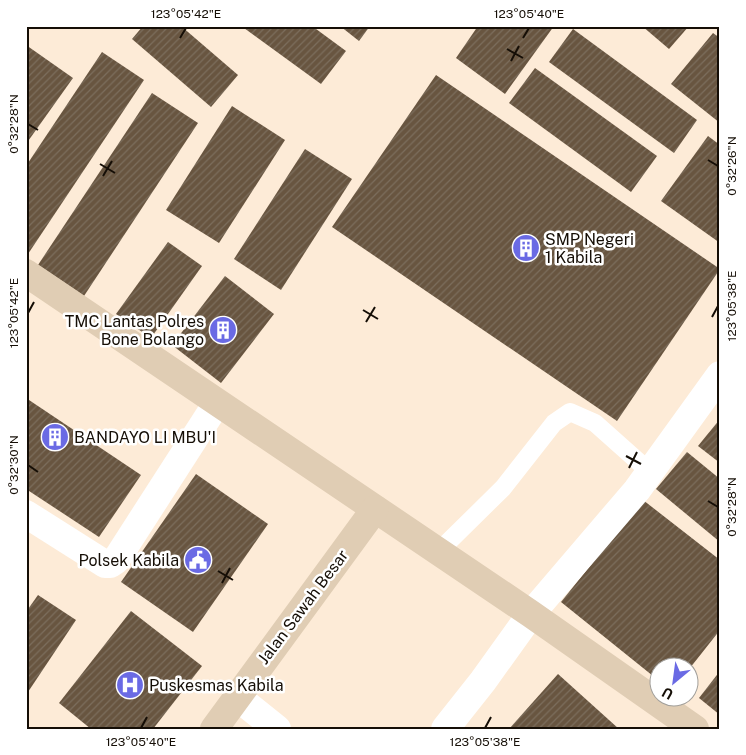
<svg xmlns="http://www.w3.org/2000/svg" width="746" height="755" font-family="'Public Sans',sans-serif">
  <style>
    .building { fill: url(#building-hatch) }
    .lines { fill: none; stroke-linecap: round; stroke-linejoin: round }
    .service { stroke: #fff; stroke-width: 18 }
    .minor { stroke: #fff; stroke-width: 28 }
    .secondary { stroke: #e0cdb4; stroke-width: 28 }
    .ticks { fill: none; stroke: #150e06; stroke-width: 2 }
    .labels { text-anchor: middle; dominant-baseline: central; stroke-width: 5; stroke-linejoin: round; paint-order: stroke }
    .poi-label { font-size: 16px; fill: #150e06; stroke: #fff; text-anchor: start }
    .street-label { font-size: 16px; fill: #150e06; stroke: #fff }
    .neatline { fill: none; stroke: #150e06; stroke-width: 2 }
    .ticks-label { font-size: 12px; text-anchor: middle; fill: #150e06 }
  </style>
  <defs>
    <pattern id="building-hatch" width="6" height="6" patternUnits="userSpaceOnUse" patternTransform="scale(1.25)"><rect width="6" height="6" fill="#685540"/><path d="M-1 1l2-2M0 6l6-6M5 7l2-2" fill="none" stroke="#7c6e5d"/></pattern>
  </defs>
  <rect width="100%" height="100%" fill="#fdebd7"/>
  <g class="building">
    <polygon points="143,26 181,26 238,75 211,107 132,39"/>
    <polygon points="246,26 312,26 346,51 321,84 244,28"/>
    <polygon points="340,26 370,26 359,41"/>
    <polygon points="478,26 554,26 505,94 456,58"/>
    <polygon points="642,26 689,26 669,49"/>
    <polygon points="573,29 697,120 674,153 549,62"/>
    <polygon points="713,33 720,38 720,123 671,84"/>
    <polygon points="26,45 73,78 26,144"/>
    <polygon points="102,52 144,80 28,254 26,253 26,166"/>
    <polygon points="535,68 657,156 631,192 509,103"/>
    <polygon points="436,75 720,269 617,421 332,227"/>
    <polygon points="152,93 198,123 84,296 38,265"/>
    <polygon points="232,106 285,140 219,243 166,210"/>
    <polygon points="708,136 720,145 720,243 661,201"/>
    <polygon points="305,149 352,179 281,290 234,259"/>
    <polygon points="168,242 202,266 151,338 116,314"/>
    <polygon points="225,276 274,314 221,383 172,345"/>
    <polygon points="26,398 141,475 99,537 26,489"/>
    <polygon points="720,419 720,463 698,446"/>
    <polygon points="687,452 720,479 720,542 656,489"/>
    <polygon points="196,474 268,524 193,632 121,582"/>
    <polygon points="643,500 720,560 720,630 690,668 658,668 658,680 561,602"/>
    <polygon points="38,595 76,620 26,695 26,612"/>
    <polygon points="131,611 202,666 153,729 91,729 59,703"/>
    <polygon points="720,671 720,715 699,698"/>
    <polygon points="558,674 619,729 509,729"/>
  </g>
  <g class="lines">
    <polyline class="service" points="438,552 503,488 554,423 570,412 595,423 650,472"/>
    <g class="minor">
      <polyline points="26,514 105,564 110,564 116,560 217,403"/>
      <polyline points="236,696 277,729"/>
      <polyline points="445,729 483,681 531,614 637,490 720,375"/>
    </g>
    <g class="secondary">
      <polyline points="26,273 531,614 695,729"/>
      <polyline points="214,729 375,509"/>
    </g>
  </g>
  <path class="ticks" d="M180,38L186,28M523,38L529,28M507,49L523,58M511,61L519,46M28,124L38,130M708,160L718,166M100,164L115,173M103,176L112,161M363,310L378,319M28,313L34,302M712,317L718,306M366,322L375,307M626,456L641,464M28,465L38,472M629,468L637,452M708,501L718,507M218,571L233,580M222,583L230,568M141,728L147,717M485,728L491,717"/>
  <defs>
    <g id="building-disc" transform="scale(1.4375)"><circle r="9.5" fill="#6a6ae4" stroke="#fff"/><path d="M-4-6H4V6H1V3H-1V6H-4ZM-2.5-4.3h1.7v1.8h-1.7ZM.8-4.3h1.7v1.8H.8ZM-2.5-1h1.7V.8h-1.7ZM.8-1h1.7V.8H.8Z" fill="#fff"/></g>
    <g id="civic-disc" transform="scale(1.4375)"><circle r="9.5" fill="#6a6ae4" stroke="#fff"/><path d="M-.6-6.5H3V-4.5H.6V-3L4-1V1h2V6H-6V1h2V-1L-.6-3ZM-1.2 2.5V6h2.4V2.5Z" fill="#fff"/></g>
    <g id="hospital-disc" transform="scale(1.4375)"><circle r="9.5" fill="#6a6ae4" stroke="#fff"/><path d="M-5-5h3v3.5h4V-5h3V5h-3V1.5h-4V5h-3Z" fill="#fff"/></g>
  </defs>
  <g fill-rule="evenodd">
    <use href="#building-disc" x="526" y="248"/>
    <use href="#building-disc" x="223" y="330"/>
    <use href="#building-disc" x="55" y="437"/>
    <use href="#civic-disc" x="198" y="560"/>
    <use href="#hospital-disc" x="130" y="685"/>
  </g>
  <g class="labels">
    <g class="poi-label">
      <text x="545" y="239">SMP Negeri<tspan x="545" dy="18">1 Kabila</tspan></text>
      <text x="204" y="321" text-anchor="end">TMC Lantas Polres<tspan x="204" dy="18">Bone Bolango</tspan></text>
      <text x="74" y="437">BANDAYO LI MBU'I</text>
      <text x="179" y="560" text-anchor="end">Polsek Kabila</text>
      <text x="149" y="685">Puskesmas Kabila</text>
    </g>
    <g class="street-label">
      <text transform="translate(303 607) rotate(-53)">Jalan Sawah Besar</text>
    </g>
  </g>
  <rect width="746" height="755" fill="none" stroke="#ffffff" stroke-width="55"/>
  <g transform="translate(674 682) rotate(209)"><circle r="24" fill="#ffffff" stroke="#a19f9b"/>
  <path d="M0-4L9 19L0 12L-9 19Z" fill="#6a6ae4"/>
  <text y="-8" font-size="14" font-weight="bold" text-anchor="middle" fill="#150e06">U</text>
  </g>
  <rect x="28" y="28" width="690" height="700" class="neatline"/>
  <g class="ticks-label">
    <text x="186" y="18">123°05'42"E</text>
    <text x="529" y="18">123°05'40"E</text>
    <text transform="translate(14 124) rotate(-90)" y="4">0°32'28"N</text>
    <text transform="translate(732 166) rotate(-90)" y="4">0°32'26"N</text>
    <text transform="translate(732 306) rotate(-90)" y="4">123°05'38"E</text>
    <text transform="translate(14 313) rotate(-90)" y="4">123°05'42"E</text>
    <text transform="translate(14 465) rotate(-90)" y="4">0°32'30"N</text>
    <text transform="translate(732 507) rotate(-90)" y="4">0°32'28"N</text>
    <text x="141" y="746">123°05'40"E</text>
    <text x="485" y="746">123°05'38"E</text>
  </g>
</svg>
